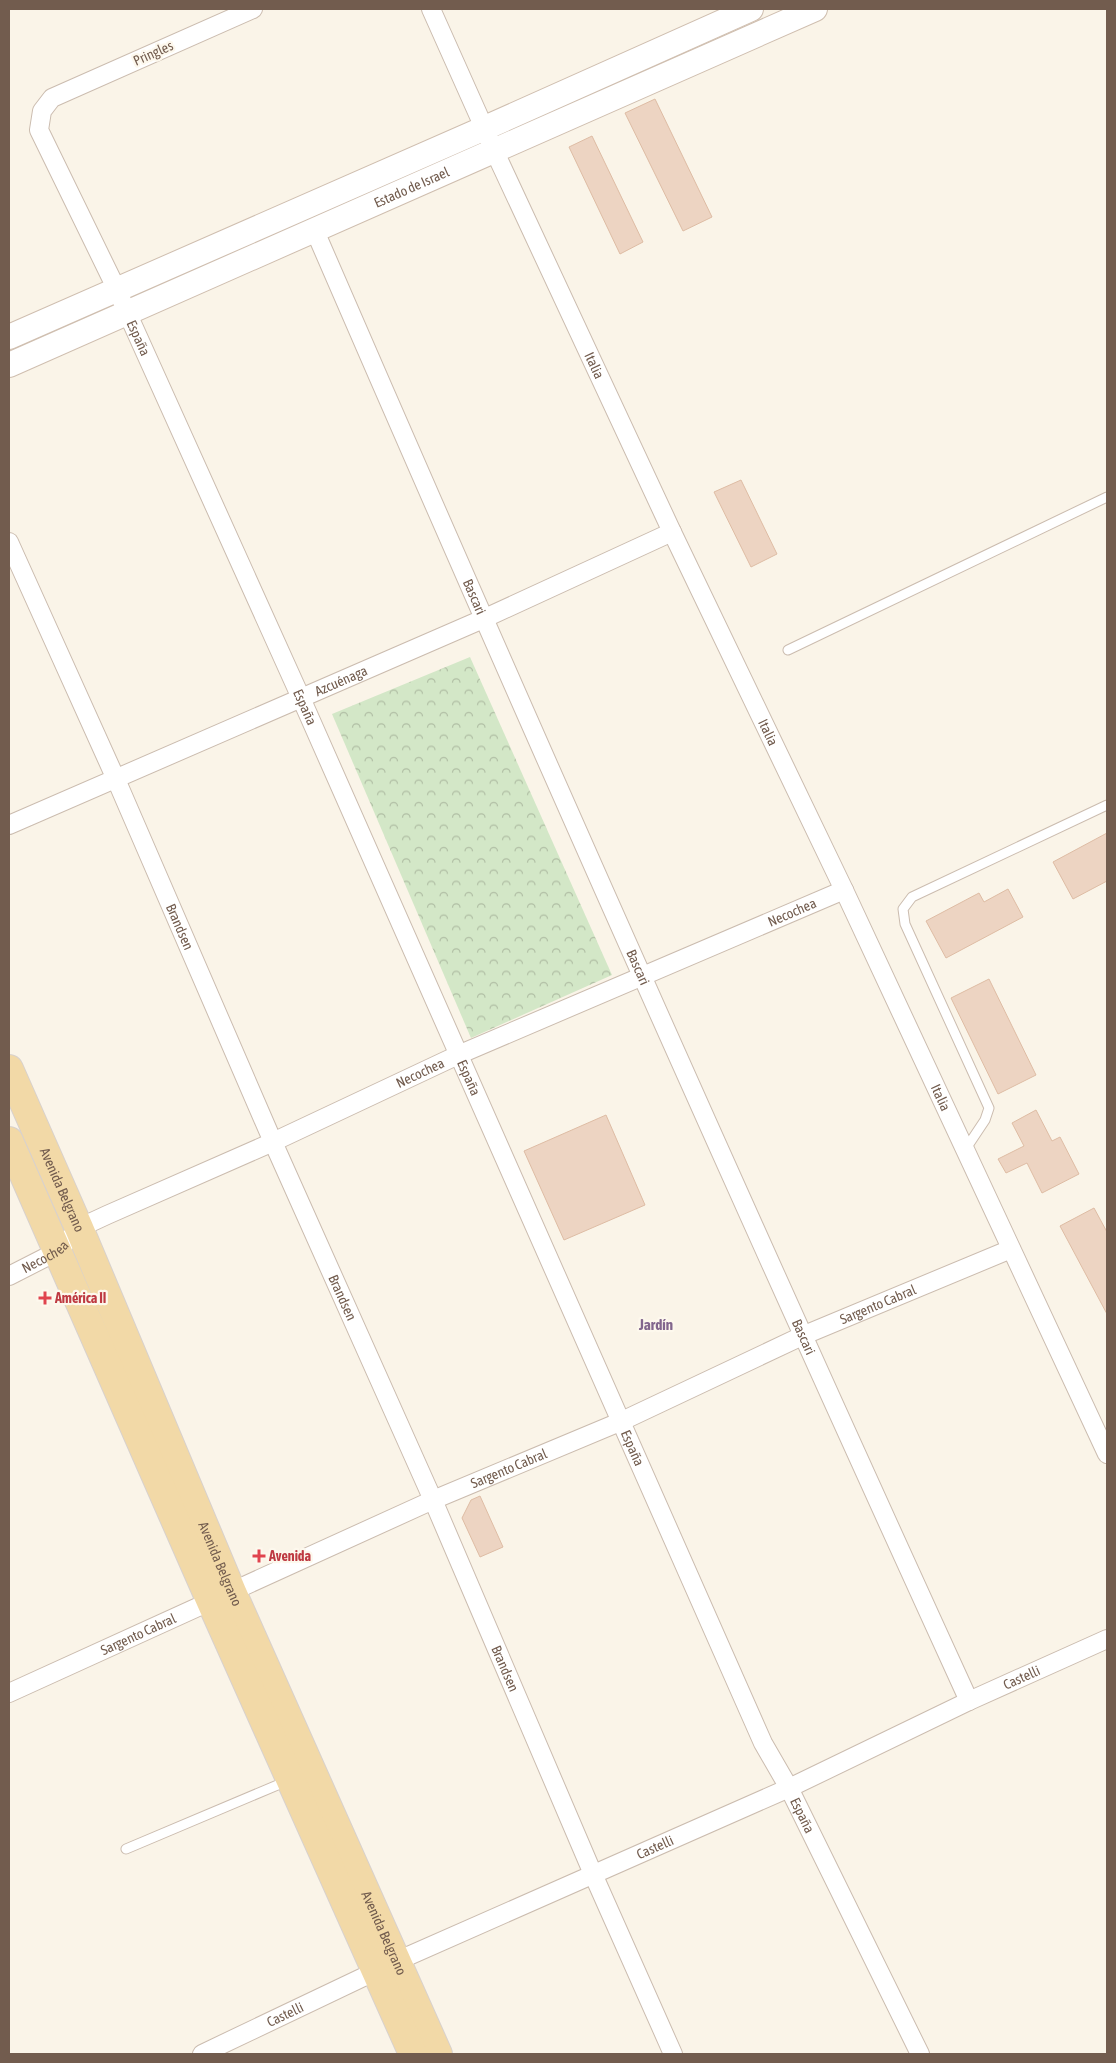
<svg xmlns="http://www.w3.org/2000/svg" width="1116" height="2063" font-family="'Asap Condensed',sans-serif">
  <style>
    .park { fill: url(#park-crowns) }
    .building { fill: #edd4c2; stroke: #debca4 }
    .lines { fill: none; stroke-linecap: round; stroke-linejoin: round }
    .service-casing { stroke: #cbbcaf; stroke-width: 11 }
    .minor-casing { stroke: #cbbcaf; stroke-width: 20 }
    .secondary-casing { stroke: #cfbeaf; stroke-width: 26 }
    .primary-casing { stroke: #d8d1cd; stroke-width: 30 }
    .service { stroke: #fff; stroke-width: 9 }
    .minor { stroke: #fff; stroke-width: 18 }
    .secondary { stroke: #fff; stroke-width: 24 }
    .primary { stroke: #f2d9a7; stroke-width: 28 }
    .health-dot { fill: #e0444e; stroke: #fdf8ed; stroke-width: 2 }
    .labels { text-anchor: middle; dominant-baseline: central; stroke-width: 4.5; stroke-linejoin: round; paint-order: stroke }
    .street-label { font-size: 14px; fill: #725c4e; stroke: #fdf8ed }
    .health-label { font-size: 14px; font-weight: bold; fill: #be3a42; stroke: #fdf8ed; text-anchor: start }
    .neighbourhood-label { font-size: 15px; font-weight: bold; fill: #82668d; stroke: #fdf8ed }
  </style>
  <defs>
    <pattern id="park-crowns" width="20" height="18" patternUnits="userSpaceOnUse" patternTransform="scale(1.25)"><rect width="20" height="18" fill="#d3e7c7"/><path d="M2 6a3 3 0 1 1 6 0M12 15a3 3 0 1 1 6 0" fill="none" stroke="#b0bea4"/></pattern>
  </defs>
  <rect width="100%" height="100%" fill="#faf4e8"/>
  <polygon class="park" points="470,657 612,975 471,1038 332,714"/>
  <g class="building">
    <polygon points="655,99 712,217 683,231 625,113"/>
    <polygon points="592,136 643,242 620,254 569,147"/>
    <polygon points="741,480 777,554 751,567 714,492"/>
    <polygon points="1107,833 1107,881 1073,899 1053,862"/>
    <polygon points="1008,889 1023,917 946,958 926,921 979,893 984,902"/>
    <polygon points="989,979 1036,1075 998,1094 951,998"/>
    <polygon points="1036,1110 1052,1141 1060,1137 1079,1174 1042,1193 1027,1163 1006,1173 998,1159 1024,1146 1012,1123"/>
    <polygon points="606,1115 645,1205 564,1240 524,1151"/>
    <polygon points="1094,1208 1107,1232 1107,1314 1060,1226"/>
    <polygon points="480,1496 503,1547 480,1557 462,1518 471,1500"/>
  </g>
  <g class="lines">
    <g class="service-casing">
      <g id="service">
        <polyline points="788,650 1107,497"/>
        <polyline points="965,1150 985,1120 989,1108 905,924 903,909 912,897 1107,805"/>
        <polyline points="126,1849 287,1781"/>
      </g>
    </g>
    <g class="minor-casing">
      <g id="minor">
        <path id="s1" d="M253,9L52,98L42,111L39,130L117,290L301,698L763,1743L789,1788L920,2054"/>
        <path id="s2" d="M431,9L494,150L672,532L844,890L1107,1454"/>
        <path id="s3" d="M315,231C528,723 746,1213 969,1701"/>
        <path id="s4" d="M9,542L115,777L273,1142L433,1500L593,1874L673,2054"/>
        <path id="s5" d="M9,825L483,619L672,532"/>
        <path id="s6" d="M9,1276L58,1251L79,1228L107,1215L273,1142L458,1055L844,890"/>
        <path id="s7" d="M9,1693L433,1500L622,1421L802,1336L1011,1249"/>
        <path id="s8" d="M202,2054L397,1961L789,1788L969,1701L1107,1639"/>
      </g>
    </g>
    <g class="secondary-casing">
      <g id="secondary">
        <polyline points="9,337 485,128 751,9"/>
        <path id="s9" d="M9,365L815,9"/>
      </g>
    </g>
    <g class="primary-casing">
      <g id="primary">
        <path id="s10" d="M9,1069L79,1228L232,1592L438,2054"/>
        <polyline points="9,1141 211,1602 413,2054"/>
      </g>
    </g>
    <use href="#service" class="service"/>
    <use href="#minor" class="minor"/>
    <use href="#secondary" class="secondary"/>
    <use href="#primary" class="primary"/>
  </g>
  <g class="health-dot">
    <path d="M42.5 1290.5h5v5h5v5h-5v5h-5v-5h-5v-5h5z"/>
    <path d="M256.5 1548.5h5v5h5v5h-5v5h-5v-5h-5v-5h5z"/>
  </g>
  <g class="labels">
    <g class="street-label">
      <text transform="translate(153 53) rotate(-24)">Pringles</text>
      <text stroke="none"><textPath href="#s9" startOffset="440">Estado de Israel</textPath></text>
      <text stroke="none"><textPath href="#s1" startOffset="486">España</textPath></text>
      <text stroke="none"><textPath href="#s2" startOffset="392">Italia</textPath></text>
      <text stroke="none"><textPath href="#s3" startOffset="399">Bascari</textPath></text>
      <text stroke="none"><textPath href="#s5" startOffset="362">Azcuénaga</textPath></text>
      <text stroke="none"><textPath href="#s1" startOffset="891">España</textPath></text>
      <text stroke="none"><textPath href="#s2" startOffset="798">Italia</textPath></text>
      <text stroke="none"><textPath href="#s6" startOffset="866">Necochea</textPath></text>
      <text stroke="none"><textPath href="#s4" startOffset="421">Brandsen</textPath></text>
      <text stroke="none"><textPath href="#s3" startOffset="804">Bascari</textPath></text>
      <text stroke="none"><textPath href="#s6" startOffset="461">Necochea</textPath></text>
      <text stroke="none"><textPath href="#s1" startOffset="1296">España</textPath></text>
      <text stroke="none"><textPath href="#s2" startOffset="1202">Italia</textPath></text>
      <text stroke="none"><textPath href="#s10" startOffset="132">Avenida Belgrano</textPath></text>
      <text stroke="none"><textPath href="#s6" startOffset="41">Necochea</textPath></text>
      <text stroke="none"><textPath href="#s4" startOffset="826">Brandsen</textPath></text>
      <text stroke="none"><textPath href="#s7" startOffset="952">Sargento Cabral</textPath></text>
      <text stroke="none"><textPath href="#s3" startOffset="1209">Bascari</textPath></text>
      <text stroke="none"><textPath href="#s1" startOffset="1701">España</textPath></text>
      <text stroke="none"><textPath href="#s7" startOffset="548">Sargento Cabral</textPath></text>
      <text stroke="none"><textPath href="#s10" startOffset="538">Avenida Belgrano</textPath></text>
      <text stroke="none"><textPath href="#s7" startOffset="142">Sargento Cabral</textPath></text>
      <text stroke="none"><textPath href="#s4" startOffset="1231">Brandsen</textPath></text>
      <text stroke="none"><textPath href="#s8" startOffset="902">Castelli</textPath></text>
      <text stroke="none"><textPath href="#s1" startOffset="2106">España</textPath></text>
      <text stroke="none"><textPath href="#s8" startOffset="498">Castelli</textPath></text>
      <text stroke="none"><textPath href="#s10" startOffset="942">Avenida Belgrano</textPath></text>
      <text stroke="none"><textPath href="#s8" startOffset="92">Castelli</textPath></text>
    </g>
    <g class="health-label">
      <text x="55" y="1298">América II</text>
      <text x="269" y="1556">Avenida</text>
    </g>
    <g class="neighbourhood-label">
      <text x="656" y="1324">Jardín</text>
    </g>
  </g>
  <rect width="1116" height="2063" fill="none" stroke="#725c4e" stroke-width="20"/>
</svg>
